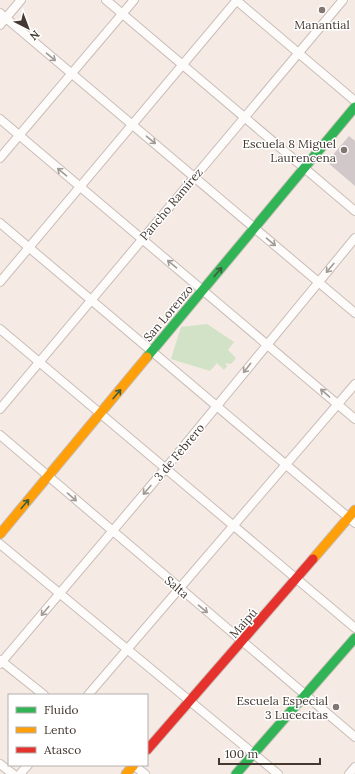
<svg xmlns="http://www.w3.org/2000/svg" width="355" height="774" font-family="Lora,serif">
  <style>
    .green { fill: #d2e2c6 }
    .building { fill: #d1c8ca }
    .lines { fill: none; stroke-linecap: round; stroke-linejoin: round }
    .street-casing { stroke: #c8bdb7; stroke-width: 10 }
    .fast-casing { stroke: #c8bdb7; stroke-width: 11 }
    .slow-casing { stroke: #c8bdb7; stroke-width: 11 }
    .jam-casing { stroke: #c8bdb7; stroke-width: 11 }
    .street { stroke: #fefcfb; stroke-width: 8 }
    .fast { stroke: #30b455; stroke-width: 9 }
    .slow { stroke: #ff9f0a; stroke-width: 9 }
    .jam { stroke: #e5322d; stroke-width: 9 }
    .oneway { stroke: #a19a96 }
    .oneway2 { stroke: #3e5d3c }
    .poi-dot { fill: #827670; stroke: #fff; stroke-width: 1.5 }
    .labels { text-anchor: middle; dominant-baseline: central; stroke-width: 3; stroke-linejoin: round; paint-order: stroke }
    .poi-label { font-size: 12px; fill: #443831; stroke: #fff; text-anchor: end }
    .street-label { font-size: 12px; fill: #443831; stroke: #fff }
  </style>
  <rect width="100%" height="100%" fill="#f5eae4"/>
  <polygon class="green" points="207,324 234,342 228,350 236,358 231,364 225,363 227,366 224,370 217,363 210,371 171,359 181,327"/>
  <polygon class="building" points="349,136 355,141 355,186 327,162"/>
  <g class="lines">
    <g class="street-casing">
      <g id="street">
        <polyline points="106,0 355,211"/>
        <polyline points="236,0 355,101"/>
        <polyline points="0,13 355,313"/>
        <polyline points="0,25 21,0"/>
        <polyline points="0,119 355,419"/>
        <polyline points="0,158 134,0"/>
        <polyline points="0,223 355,523"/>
        <polyline points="0,282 237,0"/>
        <polyline points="0,329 355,628"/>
        <polyline points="0,409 343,0"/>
        <polyline points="0,435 355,737"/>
        <polyline points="0,544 278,774"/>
        <polyline points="0,660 44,695"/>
        <polyline points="0,664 165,469 355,238"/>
        <polyline points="88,695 355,384"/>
        <polyline points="0,764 13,774"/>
        <polyline points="133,765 145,774"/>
        <polyline points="20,774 28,765"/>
        <polyline points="349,774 355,767"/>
      </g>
    </g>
    <g class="fast-casing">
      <g id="fast">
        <polyline points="147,357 355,107"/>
        <polyline points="236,774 355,638"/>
      </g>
    </g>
    <g class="slow-casing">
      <g id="slow">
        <polyline points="0,534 147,357"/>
        <polyline points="313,559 355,510"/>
        <polyline points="126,774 134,765"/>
      </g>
    </g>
    <g class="jam-casing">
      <polyline id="jam" points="147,750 313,559"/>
    </g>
    <use href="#street" class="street"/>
    <use href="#fast" class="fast"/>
    <use href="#slow" class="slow"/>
    <use href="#jam" class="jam"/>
  </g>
  <defs><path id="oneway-shaft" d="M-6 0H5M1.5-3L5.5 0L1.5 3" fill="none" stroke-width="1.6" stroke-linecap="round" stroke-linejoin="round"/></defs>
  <g class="oneway">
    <use href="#oneway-shaft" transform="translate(51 57) rotate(40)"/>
    <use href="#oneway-shaft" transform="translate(151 140) rotate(40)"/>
    <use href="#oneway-shaft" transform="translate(62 172) rotate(-140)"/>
    <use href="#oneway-shaft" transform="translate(271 242) rotate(40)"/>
    <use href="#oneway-shaft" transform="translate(172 264) rotate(-140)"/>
    <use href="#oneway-shaft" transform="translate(330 268) rotate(130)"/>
    <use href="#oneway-shaft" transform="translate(247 368) rotate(128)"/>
    <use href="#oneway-shaft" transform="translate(325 393) rotate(-139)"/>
    <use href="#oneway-shaft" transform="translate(147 490) rotate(131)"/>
    <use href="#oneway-shaft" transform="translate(72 497) rotate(41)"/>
    <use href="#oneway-shaft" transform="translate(203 609) rotate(40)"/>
    <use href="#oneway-shaft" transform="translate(45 611) rotate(130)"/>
  </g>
  <g class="oneway2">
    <use href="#oneway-shaft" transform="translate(218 272) rotate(-50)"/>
    <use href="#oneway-shaft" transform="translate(117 394) rotate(-50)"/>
    <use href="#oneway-shaft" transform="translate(25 504) rotate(-50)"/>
  </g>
  <g class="poi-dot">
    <circle cx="322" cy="10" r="4"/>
    <circle cx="344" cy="150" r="4"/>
    <circle cx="336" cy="707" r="4"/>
  </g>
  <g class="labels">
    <g class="poi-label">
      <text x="322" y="24" text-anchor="middle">Manantial</text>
      <text x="336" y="143">Escuela 8 Miguel<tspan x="336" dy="14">Laurencena</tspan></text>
      <text x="328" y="700">Escuela Especial<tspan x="328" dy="14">3 Lucecitas</tspan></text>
    </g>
    <g class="street-label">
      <text transform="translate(171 204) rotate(-50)">Pancho Ramírez</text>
      <text transform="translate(168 313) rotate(-50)">San Lorenzo</text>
      <text transform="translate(179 452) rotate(-50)">3 de Febrero</text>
      <text transform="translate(177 587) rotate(40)">Salta</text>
      <text transform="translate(243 623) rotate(-49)">Maipú</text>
    </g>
  </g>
  <rect x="8" y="694" width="140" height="72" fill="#ffffff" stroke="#b4afad"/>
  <rect x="16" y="707" width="20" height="6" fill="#30b455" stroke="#b4afad"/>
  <text x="44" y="714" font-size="12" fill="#443831">Fluido</text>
  <rect x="16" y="727" width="20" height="6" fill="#ff9f0a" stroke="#b4afad"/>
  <text x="44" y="734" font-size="12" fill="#443831">Lento</text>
  <rect x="16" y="747" width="20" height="6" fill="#e5322d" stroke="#b4afad"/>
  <text x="44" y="754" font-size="12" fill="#443831">Atasco</text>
  <g transform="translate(28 28) rotate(138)" stroke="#ffffff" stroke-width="3" paint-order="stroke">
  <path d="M0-3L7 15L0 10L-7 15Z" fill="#443831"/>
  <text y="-6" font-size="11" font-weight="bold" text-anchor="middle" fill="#443831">N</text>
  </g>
  <path d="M219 758v6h101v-6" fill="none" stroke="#443831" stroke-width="2"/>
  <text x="225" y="758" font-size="12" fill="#443831" stroke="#ffffff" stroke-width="3" paint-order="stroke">100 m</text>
</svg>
